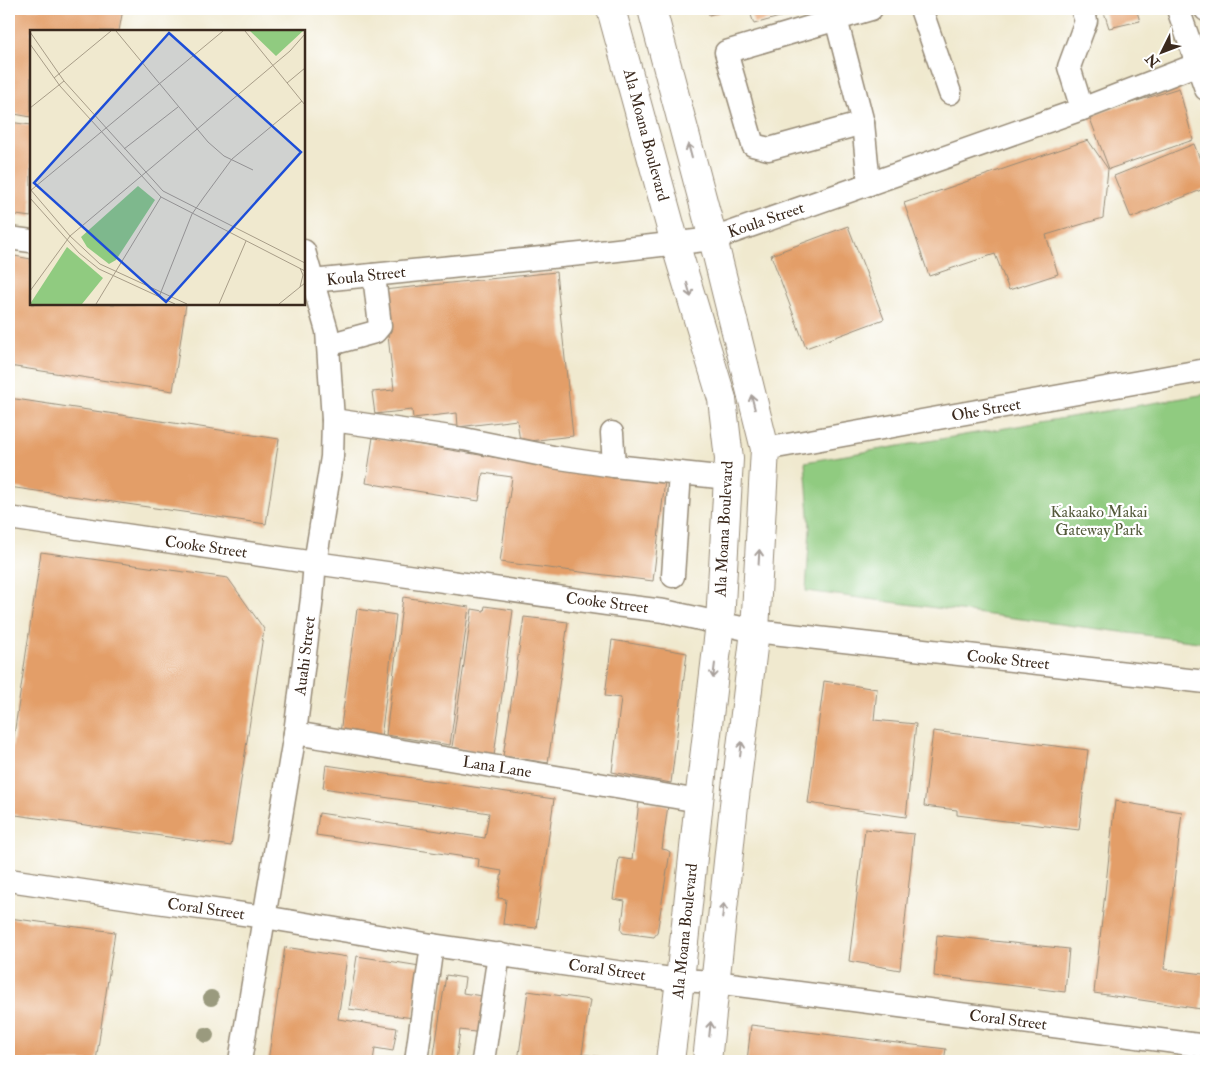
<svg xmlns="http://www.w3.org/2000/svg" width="1215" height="1070" font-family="'IM FELL Double Pica',serif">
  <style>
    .green { fill: #90cb80; stroke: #667a4f }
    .building { fill: #e39e67 }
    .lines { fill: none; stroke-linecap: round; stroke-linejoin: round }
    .minor-casing { stroke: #968a76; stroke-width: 25 }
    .major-casing { stroke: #968a76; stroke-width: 30 }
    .minor { stroke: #fff; stroke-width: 22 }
    .major { stroke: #fff; stroke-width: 28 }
    .tree { fill: #9a9a7e }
    .oneway { stroke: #a79f9a }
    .labels { text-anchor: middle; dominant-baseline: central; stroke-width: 4.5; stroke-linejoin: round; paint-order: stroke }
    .street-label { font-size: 16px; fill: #3b2a1e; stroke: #fff }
    .park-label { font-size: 16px; fill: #545a3b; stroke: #fff }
    .inset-road { fill: none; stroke: #a89d88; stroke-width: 1 }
    .view { fill: #1d4ed8; fill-opacity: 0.15; stroke: #1d4ed8; stroke-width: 2.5 }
    .inset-edge { fill: none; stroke: #3b2a1e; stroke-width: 2.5 }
  </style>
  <rect width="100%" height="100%" fill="#fff"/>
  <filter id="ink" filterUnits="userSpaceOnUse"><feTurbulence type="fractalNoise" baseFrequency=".02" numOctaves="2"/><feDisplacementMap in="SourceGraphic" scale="10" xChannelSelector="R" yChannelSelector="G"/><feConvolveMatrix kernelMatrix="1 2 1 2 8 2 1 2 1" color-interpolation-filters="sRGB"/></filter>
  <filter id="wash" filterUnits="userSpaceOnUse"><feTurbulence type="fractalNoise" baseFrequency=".0096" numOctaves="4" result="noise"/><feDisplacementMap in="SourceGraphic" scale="20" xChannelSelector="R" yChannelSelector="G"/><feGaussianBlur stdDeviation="1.12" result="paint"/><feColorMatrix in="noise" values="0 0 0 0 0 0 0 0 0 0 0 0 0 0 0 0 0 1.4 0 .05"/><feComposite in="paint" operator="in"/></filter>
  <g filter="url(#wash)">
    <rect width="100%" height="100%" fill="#f0e9cf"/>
    <polygon class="green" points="1206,394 1206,643 806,591 810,528 805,462"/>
    <g id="blocks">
      <g class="building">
        <polygon points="9,9 123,9 119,31 31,31 31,117 9,113"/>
        <polygon points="708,9 732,9 709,15"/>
        <polygon points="749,9 809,9 754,24"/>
        <polygon points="1103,9 1136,9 1140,21 1109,28"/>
        <polygon points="1179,88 1193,140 1109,169 1089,116"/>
        <polygon points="9,122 31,125 31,217 9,214"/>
        <polygon points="1088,140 1108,169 1103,218 1046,235 1058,274 1009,290 995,254 929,276 904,203"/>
        <polygon points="1194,144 1206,175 1206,188 1131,218 1114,176"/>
        <polygon points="848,226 884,319 806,348 771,255"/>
        <polygon points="9,255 31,259 31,304 186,304 173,391 9,366"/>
        <polygon points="556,272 573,436 520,442 517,420 458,427 457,413 413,418 412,410 375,414 372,392 394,390 383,290"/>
        <polygon points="9,398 279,439 266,524 9,487"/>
        <polygon points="373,437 486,456 665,481 653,581 500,562 512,477 483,473 479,501 366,483"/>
        <polygon points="41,552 228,578 264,629 231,846 9,814 9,769"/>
        <polygon points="403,597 469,607 450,745 386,735"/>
        <polygon points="485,606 513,610 494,756 452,747 472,609 484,611"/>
        <polygon points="357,609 396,615 381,738 340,733"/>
        <polygon points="524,617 568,622 548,763 503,756"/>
        <polygon points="612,640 687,653 671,783 612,772 621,698 605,696"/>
        <polygon points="824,681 877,689 874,720 916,724 906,817 808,803"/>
        <polygon points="933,731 1088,750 1079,830 957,815 957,810 924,806"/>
        <polygon points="326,765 554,799 536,928 503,924 506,899 498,898 502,871 478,867 479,859 316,835 319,813 485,838 489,813 323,788"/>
        <polygon points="1115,801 1182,812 1164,969 1204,974 1201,1009 1094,993"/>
        <polygon points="639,802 668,805 662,849 667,850 670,852 657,933 654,937 623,933 621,930 625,901 613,899 619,858 632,860"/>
        <polygon points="865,829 914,834 900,970 849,961"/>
        <polygon points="9,918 115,932 96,1061 9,1061"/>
        <polygon points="937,935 1069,949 1065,992 934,976"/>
        <polygon points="285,947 347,957 338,1019 397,1028 393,1051 375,1048 373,1061 268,1061"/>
        <polygon points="357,956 420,966 413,1018 349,1009"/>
        <polygon points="446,975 465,978 463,993 488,997 482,1033 460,1030 456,1061 433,1061"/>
        <polygon points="528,991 590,1000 582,1054 601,1057 600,1061 518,1061"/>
        <polygon points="751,1025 946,1049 944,1061 747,1061"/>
      </g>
    </g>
  </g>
  <g filter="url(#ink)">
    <use href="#blocks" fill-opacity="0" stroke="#968a76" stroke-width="1"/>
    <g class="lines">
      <g class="minor-casing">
        <g id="minor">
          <polyline points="921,9 950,93"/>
          <polyline points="1178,9 1206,89"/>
          <polyline points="1206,9 1206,10"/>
          <polyline points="836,19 863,123 769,149 753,145 726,52 871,9"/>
          <polyline points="1082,109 1069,67 1086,21 1082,9"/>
          <polyline points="863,123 869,184"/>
          <polyline points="9,238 31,241"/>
          <polyline points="304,280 312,281 591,253 713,239 1082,109 1206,61"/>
          <polyline points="328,345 375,332 380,326 374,275"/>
          <polyline points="333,420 464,439 553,457 614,466"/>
          <polyline points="612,433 614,466 728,478"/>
          <polyline points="765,449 1206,370"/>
          <polyline points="9,518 315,563 607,604 664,611 755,631 1206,682"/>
          <polyline points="673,576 680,473"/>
          <polyline points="295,733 699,801"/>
          <polyline points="9,880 157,902 264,917 432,945 617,972 680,980 715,982 1206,1046"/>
          <polyline points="240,1061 295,733 312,598 315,563 332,457 333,420 327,331 304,251"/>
          <polyline points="416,1061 432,945"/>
          <polyline points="483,1061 499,954"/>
        </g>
      </g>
      <g class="major-casing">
        <g id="major">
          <polyline points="611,9 675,243 722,399 729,459 720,623 699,801 680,980 670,1061"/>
          <polyline points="652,9 713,239 765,449 755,631 734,805 707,1061"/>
        </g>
      </g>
      <use href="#minor" class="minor"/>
      <use href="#major" class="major"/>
    </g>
    <g class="tree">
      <circle cx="211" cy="998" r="8"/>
      <circle cx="206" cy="1035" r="8"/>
    </g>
    <defs><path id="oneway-shaft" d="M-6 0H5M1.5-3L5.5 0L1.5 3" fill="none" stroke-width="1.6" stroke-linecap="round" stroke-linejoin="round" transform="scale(1.25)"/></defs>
    <g class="oneway">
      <use href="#oneway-shaft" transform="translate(690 151) rotate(-105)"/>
      <use href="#oneway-shaft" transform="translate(689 290) rotate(74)"/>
      <use href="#oneway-shaft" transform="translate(753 402) rotate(-104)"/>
      <use href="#oneway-shaft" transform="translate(759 557) rotate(-87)"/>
      <use href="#oneway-shaft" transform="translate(714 671) rotate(97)"/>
      <use href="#oneway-shaft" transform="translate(741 749) rotate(-83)"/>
      <use href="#oneway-shaft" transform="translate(723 911) rotate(-84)"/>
      <use href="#oneway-shaft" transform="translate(710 1029) rotate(-84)"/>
    </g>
  </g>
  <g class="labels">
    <g class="street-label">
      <text transform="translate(646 135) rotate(75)">Ala Moana Boulevard</text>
      <text transform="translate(766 220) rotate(-19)">Koula Street</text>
      <text transform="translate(366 276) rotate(-6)">Koula Street</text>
      <text transform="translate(986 410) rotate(-10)">Ohe Street</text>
      <text transform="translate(724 529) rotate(-87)">Ala Moana Boulevard</text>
      <text transform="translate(206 547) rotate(8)">Cooke Street</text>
      <text transform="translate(607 603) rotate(7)">Cooke Street</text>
      <text transform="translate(305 656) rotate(-83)">Auahi Street</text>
      <text transform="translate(1008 660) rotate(6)">Cooke Street</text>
      <text transform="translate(497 767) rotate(9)">Lana Lane</text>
      <text transform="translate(206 909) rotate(8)">Coral Street</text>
      <text transform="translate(685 931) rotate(-84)">Ala Moana Boulevard</text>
      <text transform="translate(607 970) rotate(8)">Coral Street</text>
      <text transform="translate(1008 1020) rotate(7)">Coral Street</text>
    </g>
    <g class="park-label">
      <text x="1099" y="512">Kakaako Makai<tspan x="1099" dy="18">Gateway Park</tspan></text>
    </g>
  </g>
  <g transform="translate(30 30)">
    <rect width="275" height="275" fill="#f0e9cf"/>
    <path d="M220,1H273L246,26ZM108,156L125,170L86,230L79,234L57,217L51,207ZM37,217L73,248L52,274H0Z" fill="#90cb80"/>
    <path class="inset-road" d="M86,1L178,112L194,126L223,140M215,1L275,75M0,2L34,51L133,161L275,233M0,14L30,56L131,167L275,241M24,48L81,1M257,53L275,38M0,78L34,51M94,119L148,77M0,159L40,206L70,234L157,274M0,161L193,1M0,168L49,223L69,239L145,274M270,257L273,245L270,238M0,261L40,206L260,21L275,4M129,267L162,184L174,167L202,129L272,71M66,274L131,167M189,274L216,211M249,274L275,253"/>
    <path class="view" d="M139,3L271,122L136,272L4,153Z"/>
    <rect width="275" height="275" class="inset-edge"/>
  </g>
  <rect width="1215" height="1070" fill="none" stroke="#fff" stroke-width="30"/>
  <g transform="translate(1162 52) rotate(228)" stroke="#ffffff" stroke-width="4" paint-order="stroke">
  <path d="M0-4L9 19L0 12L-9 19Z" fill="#3b2a1e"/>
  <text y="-8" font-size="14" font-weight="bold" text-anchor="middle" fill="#3b2a1e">N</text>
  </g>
</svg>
